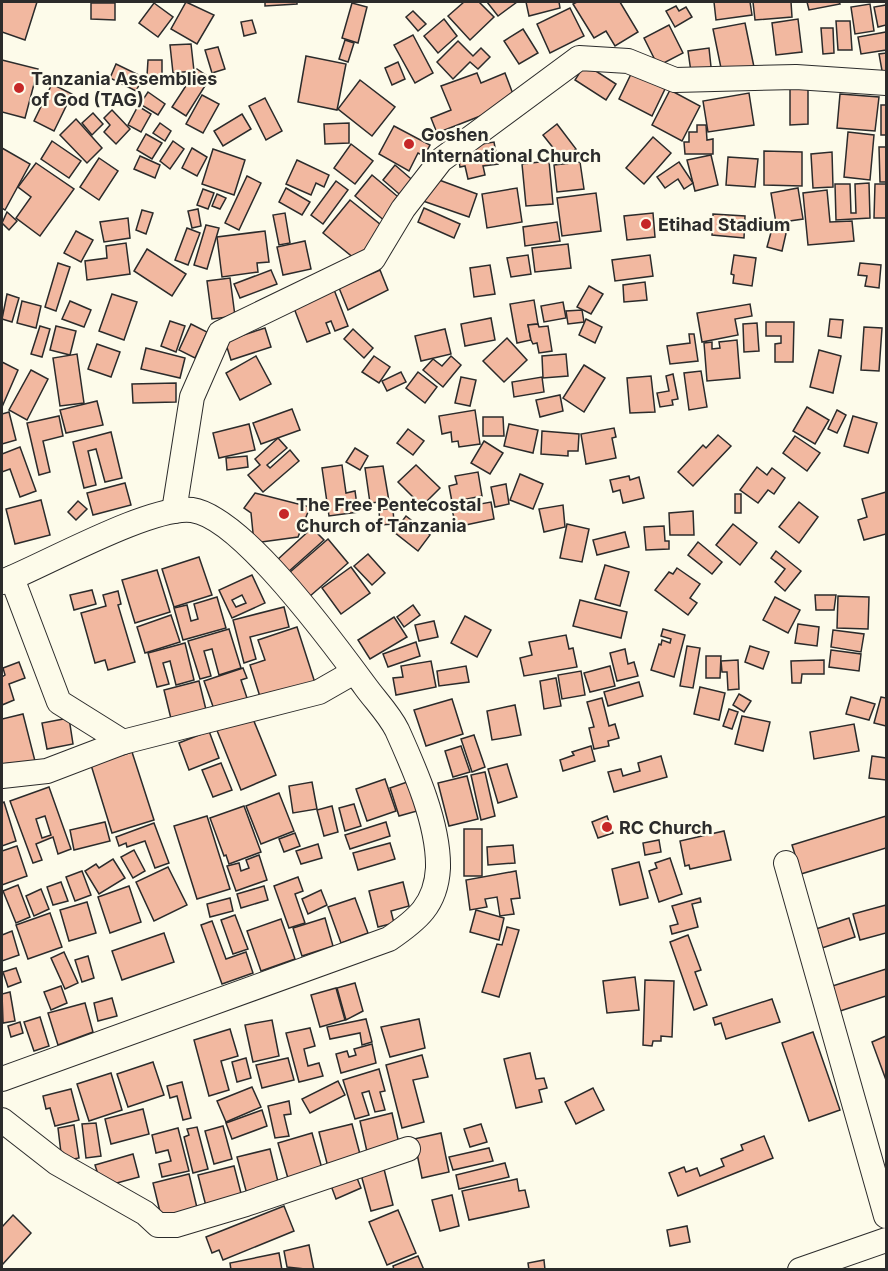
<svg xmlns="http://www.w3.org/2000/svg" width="888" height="1271" font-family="Inter,sans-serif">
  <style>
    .building { fill: #f2b8a0; stroke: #2b2b2b; stroke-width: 1.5; fill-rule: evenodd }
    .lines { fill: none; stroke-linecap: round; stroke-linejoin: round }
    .minor-casing { stroke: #2b2b2b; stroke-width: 26 }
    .minor { stroke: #fdfbea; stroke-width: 24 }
    .poi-dot { fill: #c62828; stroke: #fdfbea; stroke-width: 2 }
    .labels { text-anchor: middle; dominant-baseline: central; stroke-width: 4.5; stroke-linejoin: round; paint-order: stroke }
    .poi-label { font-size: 18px; font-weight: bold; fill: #2b2b2b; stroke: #fdfbea; text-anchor: start }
  </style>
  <rect width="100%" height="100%" fill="#fdfbea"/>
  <g class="building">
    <polygon points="2,2 37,2 25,40 2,32"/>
    <polygon points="186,2 214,15 197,44 171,29"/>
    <polygon points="265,2 297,2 297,4 265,6"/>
    <polygon points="464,2 479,2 494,17 470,40 448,16"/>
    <polygon points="487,2 517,2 498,16"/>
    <polygon points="526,2 559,2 560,8 529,16"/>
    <polygon points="577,2 620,2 638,32 615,46 606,31 594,38 573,4"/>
    <polygon points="714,2 750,2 752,15 716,20"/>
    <polygon points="753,2 791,2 792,17 755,20"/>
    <polygon points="807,2 839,2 840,4 809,10"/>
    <polygon points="91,3 115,3 115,20 91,19"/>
    <polygon points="154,3 173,17 158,37 139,23"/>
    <polygon points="352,3 367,7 358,43 342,38"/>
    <polygon points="870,4 874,31 855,34 851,7"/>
    <polygon points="886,5 886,25 878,27 874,7"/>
    <polygon points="676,6 679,11 686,7 692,17 675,27 666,11"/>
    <polygon points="570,8 584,36 550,53 537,24"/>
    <polygon points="413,11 426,24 418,31 406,17"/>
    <polygon points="444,19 457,36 438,53 424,36"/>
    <polygon points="798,19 802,52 776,55 772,23"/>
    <polygon points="252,20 256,33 244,36 241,22"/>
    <polygon points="836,21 850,21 852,50 838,50"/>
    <polygon points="745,23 754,67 722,73 713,29"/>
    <polygon points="669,25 683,53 658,66 644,38"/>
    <polygon points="821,28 833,28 834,53 823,54"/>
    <polygon points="523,29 538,53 519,64 504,41"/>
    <polygon points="886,32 886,50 861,54 858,37"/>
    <polygon points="413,35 433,73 415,83 394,45"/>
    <polygon points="345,40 354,43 348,62 339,59"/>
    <polygon points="458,41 473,56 481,48 490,57 478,69 470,62 453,79 437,62"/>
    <polygon points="191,44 194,71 173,73 170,45"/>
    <polygon points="218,47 225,69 212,73 205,50"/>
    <polygon points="709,48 712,76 692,79 688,51"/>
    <polygon points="886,53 886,81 884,82 879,54"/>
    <polygon points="306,56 346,64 337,110 298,102"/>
    <polygon points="2,60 38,69 25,118 2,112"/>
    <polygon points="148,60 162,60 162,77 147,76"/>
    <polygon points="398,62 405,79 392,85 385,68"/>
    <polygon points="116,64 143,77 136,91 110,78"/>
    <polygon points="585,64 616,84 606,100 575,80"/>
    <polygon points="197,69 210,78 186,116 172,107"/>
    <polygon points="632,72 665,89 652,116 619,99"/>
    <polygon points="477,73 481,83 505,73 516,102 437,133 431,118 451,110 441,86"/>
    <polygon points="360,80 395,107 372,136 338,109"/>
    <polygon points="52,84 72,94 54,131 34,121"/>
    <polygon points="808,87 808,124 790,125 790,88"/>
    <polygon points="670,90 700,106 682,141 652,125"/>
    <polygon points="148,92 165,104 158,115 140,104"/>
    <polygon points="749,93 754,125 708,132 703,101"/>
    <polygon points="840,94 879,97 875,131 837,128"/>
    <polygon points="202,95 219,104 203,133 186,124"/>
    <polygon points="265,98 282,131 266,140 249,106"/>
    <rect x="881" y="105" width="5" height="30"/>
    <polygon points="138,106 151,114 141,132 128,125"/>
    <polygon points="112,110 130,129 116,144 104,132 110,125 104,118"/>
    <polygon points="93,113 103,124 92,135 82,123"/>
    <polygon points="242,114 251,129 223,146 214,131"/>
    <polygon points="76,119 102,148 87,163 60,135"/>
    <polygon points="160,123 171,131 165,141 153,133"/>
    <polygon points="349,123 349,143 325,144 324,124"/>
    <polygon points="557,124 576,149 562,159 543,135"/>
    <polygon points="697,125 706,125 707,140 713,139 713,154 685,154 684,142 689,142 689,132 697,132"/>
    <polygon points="394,126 430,145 424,156 418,153 409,171 379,154"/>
    <polygon points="848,132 874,135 870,180 844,177"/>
    <polygon points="146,134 162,143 152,159 137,150"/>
    <polygon points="653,137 671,153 644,184 626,168"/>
    <polygon points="52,141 81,161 69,178 41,159"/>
    <polygon points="173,141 184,149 170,169 160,161"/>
    <polygon points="494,142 498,164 483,166 485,175 468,179 465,166 460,167 457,148"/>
    <polygon points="351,144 373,161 355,184 334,168"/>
    <polygon points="879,147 886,147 886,182 880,182"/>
    <polygon points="2,148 30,164 5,210 2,208"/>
    <polygon points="192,148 207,157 197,176 182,168"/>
    <polygon points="213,149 245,160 234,195 202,184"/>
    <polygon points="764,151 802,152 802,186 764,185"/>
    <polygon points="832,152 833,187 813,188 811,154"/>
    <polygon points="711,155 718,185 695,191 687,160"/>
    <polygon points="140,156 160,165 155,178 134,169"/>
    <polygon points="728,157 758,159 755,187 726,185"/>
    <polygon points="99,158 118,171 99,200 80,187"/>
    <polygon points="297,160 329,175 324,187 316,183 311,195 286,184"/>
    <polygon points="549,161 553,204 526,206 522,164"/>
    <polygon points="580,162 584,189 557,192 554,165"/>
    <polygon points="679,162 693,183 684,189 678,179 665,188 657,177"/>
    <polygon points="36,163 74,189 40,236 16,218 31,197 18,187"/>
    <polygon points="395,165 417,184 405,199 383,180"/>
    <polygon points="372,175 403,201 386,222 355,196"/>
    <polygon points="247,176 261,183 239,230 225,223"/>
    <polygon points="431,177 477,194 469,217 423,201"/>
    <polygon points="336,181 348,190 323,224 311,215"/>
    <polygon points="869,183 870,218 836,220 835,184 850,184 851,213 856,213 855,184"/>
    <polygon points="875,184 886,184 886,218 874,218"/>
    <polygon points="286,188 310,202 302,215 279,202"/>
    <polygon points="517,188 522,222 487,228 482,194"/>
    <polygon points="798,188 803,219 776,223 771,193"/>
    <polygon points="203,189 214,193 208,209 197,205"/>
    <polygon points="827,190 830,222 852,221 854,241 808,245 803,193"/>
    <polygon points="596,193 601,231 562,236 557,198"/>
    <polygon points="217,194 226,198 220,209 212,206"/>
    <polygon points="350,200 386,229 360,263 323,233"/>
    <polygon points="424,208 460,224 454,238 418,222"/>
    <polygon points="198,209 201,226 192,228 188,211"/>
    <polygon points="142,210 153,213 146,234 136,230"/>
    <polygon points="7,212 17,221 9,230 2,223"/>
    <polygon points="285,213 290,243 279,245 273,215"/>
    <polygon points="653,213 655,237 627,240 624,216"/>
    <polygon points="713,214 745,216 744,238 712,235"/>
    <polygon points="128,218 130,238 104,242 100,222"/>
    <polygon points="557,222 560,241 525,246 523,227"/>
    <polygon points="206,225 219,228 207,269 194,265"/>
    <polygon points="773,225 787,229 782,251 767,247"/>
    <polygon points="187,228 200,233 188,265 175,260"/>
    <polygon points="76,231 93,240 81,262 64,253"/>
    <polygon points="265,231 269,262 257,263 258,272 222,277 217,237"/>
    <polygon points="305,241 311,269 283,275 277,247"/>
    <polygon points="126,243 130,274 87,280 85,261 107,258 106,246"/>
    <polygon points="568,244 571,268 535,272 532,248"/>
    <polygon points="147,249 186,274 172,296 134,271"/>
    <polygon points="528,255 531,274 511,277 507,258"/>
    <polygon points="650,255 653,276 615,281 612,260"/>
    <polygon points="734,255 756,258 752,286 733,283 734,275 731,274"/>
    <polygon points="58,263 70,267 56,311 45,307"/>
    <polygon points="860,263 881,265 879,288 865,286 867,276 858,275"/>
    <polygon points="490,265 495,294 474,297 470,268"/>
    <polygon points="271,270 277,284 240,298 234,284"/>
    <polygon points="380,270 388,290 348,310 339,288"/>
    <polygon points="230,278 235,316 212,319 207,281"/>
    <polygon points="645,282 647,300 624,302 623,285"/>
    <polygon points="589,286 603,294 591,314 577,307"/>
    <polygon points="333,287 348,326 335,331 331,321 326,323 330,333 307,342 292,303"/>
    <polygon points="7,294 19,298 12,322 2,319"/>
    <polygon points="112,294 137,302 124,340 99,331"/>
    <polygon points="534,300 538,324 528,325 531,340 517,343 510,304"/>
    <polygon points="22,301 41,306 36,328 17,323"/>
    <polygon points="70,301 91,310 84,327 62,319"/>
    <polygon points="563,302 566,318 544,322 541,306"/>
    <polygon points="750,304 752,316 735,319 738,335 702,342 697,313"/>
    <polygon points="582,310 584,322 568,324 566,311"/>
    <polygon points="491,318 495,340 465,346 461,324"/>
    <polygon points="586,319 602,327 595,343 579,335"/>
    <polygon points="830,319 843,320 841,338 828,336"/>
    <polygon points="170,321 185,326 176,352 161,346"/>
    <polygon points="766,322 794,322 793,362 775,362 775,344 781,343 781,336 766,336"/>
    <polygon points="757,323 759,351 744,352 743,324"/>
    <polygon points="191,324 207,332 195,358 179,350"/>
    <polygon points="538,324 539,327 548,326 552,351 539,353 537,343 533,344 531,340 528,325"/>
    <polygon points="40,326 50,329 42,357 31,354"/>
    <polygon points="56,326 76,331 70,355 50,350"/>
    <polygon points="864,327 882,328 879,371 861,370"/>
    <polygon points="265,328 271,347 231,360 225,341"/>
    <polygon points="353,329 373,348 364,358 344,339"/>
    <polygon points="445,329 451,354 421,361 415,336"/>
    <polygon points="689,334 694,334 698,361 670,364 667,346 690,343"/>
    <polygon points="507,338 527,360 504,382 483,361"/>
    <polygon points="737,340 740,378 707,381 704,343 712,342 712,349 720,348 719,342"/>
    <polygon points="97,344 120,352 111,377 88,369"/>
    <polygon points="146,348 185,358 180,378 141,369"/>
    <polygon points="819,350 841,356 833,393 810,387"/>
    <polygon points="77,354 84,403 60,406 53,358"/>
    <polygon points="566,354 568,376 543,378 542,356"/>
    <polygon points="256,356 271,384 240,400 226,373"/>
    <polygon points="374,356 390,367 379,383 362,372"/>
    <polygon points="451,356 461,365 443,387 423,370 433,359 442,366"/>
    <polygon points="2,362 18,370 2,407"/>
    <polygon points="584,365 605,378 584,412 563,398"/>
    <polygon points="31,370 48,379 27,420 9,410"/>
    <polygon points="701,371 707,407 689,410 684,373"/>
    <polygon points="401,372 406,382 387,391 382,381"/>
    <polygon points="418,372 437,387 425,403 406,388"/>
    <polygon points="673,374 678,399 672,400 673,405 660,407 657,393 669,391 666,376"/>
    <polygon points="651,376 655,412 630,413 627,378"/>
    <polygon points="461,377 476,380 470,406 455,403"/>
    <polygon points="542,377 544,392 514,397 512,382"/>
    <polygon points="176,383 176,402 133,403 132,384"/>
    <polygon points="560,395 563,411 540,417 536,400"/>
    <polygon points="97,401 103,425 66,433 60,410"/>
    <polygon points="807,407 829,420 815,444 793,431"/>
    <polygon points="292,409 300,430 261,444 253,423"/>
    <polygon points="475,410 480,444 459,447 458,441 452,442 451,432 442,434 439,416"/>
    <polygon points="837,410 846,415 837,433 828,429"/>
    <polygon points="9,412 16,440 2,444 2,414"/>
    <polygon points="59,416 63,436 43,441 50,472 39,475 27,423"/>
    <polygon points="853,416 877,423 868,453 844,446"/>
    <polygon points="483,417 503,417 504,436 483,436"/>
    <polygon points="249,424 255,450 219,458 213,433"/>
    <polygon points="509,424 538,430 533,453 504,446"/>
    <polygon points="614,428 616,437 612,438 616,458 586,464 581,434"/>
    <polygon points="408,429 424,441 413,455 397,443"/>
    <polygon points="542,431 579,434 578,451 568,451 568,456 541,454"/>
    <polygon points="111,432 122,478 105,482 96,449 88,451 96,485 84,488 73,442"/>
    <polygon points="718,435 731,446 693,486 678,472 703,445 706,448"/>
    <polygon points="795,436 820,453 807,471 783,453"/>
    <polygon points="278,438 287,448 267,465 270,468 290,450 299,461 263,492 248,475 260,465 255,459"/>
    <polygon points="484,441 503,453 490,474 471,463"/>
    <polygon points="20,447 36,491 20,497 10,469 2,472 2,454"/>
    <polygon points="355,448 368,456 360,470 346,462"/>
    <polygon points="247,456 248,467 227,470 226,458"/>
    <polygon points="342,465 346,493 355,491 358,512 329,516 322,468"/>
    <polygon points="416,465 440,488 422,506 398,482"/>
    <polygon points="383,466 389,501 370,503 365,468"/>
    <polygon points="757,467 767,475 772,468 785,478 774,494 768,490 758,503 740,490"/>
    <polygon points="478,472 482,496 452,502 449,486 457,484 455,476"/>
    <polygon points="520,474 543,484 533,509 510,500"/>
    <polygon points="629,476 630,480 639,477 644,498 623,503 620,490 613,492 610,480"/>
    <polygon points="125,483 131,505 93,515 87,493"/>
    <polygon points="506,484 509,504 495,507 491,487"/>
    <polygon points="886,492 886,534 864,540 858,520 867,517 862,499"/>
    <polygon points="255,493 310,507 298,537 254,543 251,513 244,508"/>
    <rect x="735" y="494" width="6" height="19"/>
    <polygon points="41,500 50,535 15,544 6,509"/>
    <polygon points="78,501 87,509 76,520 68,512"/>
    <polygon points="491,502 494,519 456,527 452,509"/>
    <polygon points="799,502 818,517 799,543 779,527"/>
    <polygon points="563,505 565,527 544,532 539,509"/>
    <polygon points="393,508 394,524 380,525 379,510"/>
    <polygon points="693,511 694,535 670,535 669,513"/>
    <polygon points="406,516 430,535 418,551 394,532"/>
    <polygon points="567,524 589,529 582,562 560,558"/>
    <polygon points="733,524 757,543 740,565 716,545"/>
    <polygon points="664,526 665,541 669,541 669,549 646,550 644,527"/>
    <polygon points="312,528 324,540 287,573 276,561"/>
    <polygon points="625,532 629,547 597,555 593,540"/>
    <polygon points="328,539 348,563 309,597 289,573"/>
    <polygon points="698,542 722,562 712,574 688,555"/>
    <polygon points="776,551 801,571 785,591 775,582 785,569 771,558"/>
    <polygon points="368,554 385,573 372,585 354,566"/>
    <polygon points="199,557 212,595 174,607 162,569"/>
    <polygon points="605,565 629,572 620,606 595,599"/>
    <polygon points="351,567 370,593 341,614 322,588"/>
    <polygon points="677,568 700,584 690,598 697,603 688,615 655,590 669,572 673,574"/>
    <polygon points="157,570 170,612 135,623 122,580"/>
    <path d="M252,575L265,603L232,618L219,590ZM242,595L246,603L236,607L232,600Z"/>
    <polygon points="92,590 96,604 74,610 70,595"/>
    <polygon points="118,591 121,604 118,605 135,662 108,670 105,660 95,663 81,613 106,606 103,595"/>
    <polygon points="815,595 836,595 834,610 816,610"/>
    <polygon points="838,596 869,597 868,629 837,628"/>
    <polygon points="217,597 226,628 183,640 174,608 187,605 191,621 198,619 194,604"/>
    <polygon points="775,597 800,610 788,633 763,620"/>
    <polygon points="580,600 627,612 621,638 573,626"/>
    <polygon points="413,605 420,615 404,627 397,617"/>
    <polygon points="284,607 289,627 250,637 256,659 244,663 233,620"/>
    <polygon points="171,615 180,642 145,653 137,627"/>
    <polygon points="465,616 491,630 477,657 451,643"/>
    <polygon points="394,617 407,637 370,659 358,640"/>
    <polygon points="434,621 438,637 419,641 415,625"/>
    <polygon points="798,624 819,627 817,646 795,643"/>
    <polygon points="297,627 316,686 262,703 250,665 265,660 258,640"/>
    <polygon points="229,629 241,668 219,675 212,649 204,651 211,676 200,679 188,641"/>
    <polygon points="663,629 685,635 674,677 651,670 659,644 661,645 662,640 670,643 671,639 661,636"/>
    <polygon points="833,630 864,634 861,652 831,647"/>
    <polygon points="566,635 569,649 573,648 577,667 524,676 520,658 532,655 529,642"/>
    <polygon points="416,642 420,656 388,667 383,654"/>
    <polygon points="185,643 194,680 176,685 170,661 163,663 169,684 157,687 148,653"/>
    <polygon points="687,646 700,648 693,688 680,686"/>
    <polygon points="750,646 769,652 763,669 745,662"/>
    <polygon points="625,649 628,664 634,662 638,676 617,681 610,653"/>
    <polygon points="831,650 861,654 859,671 829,667"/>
    <polygon points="706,656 721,656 720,678 706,678"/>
    <polygon points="738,660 739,689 728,690 727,672 722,672 721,661"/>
    <polygon points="824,660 824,674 802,674 801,683 792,683 791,661"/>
    <polygon points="431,661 436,687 396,695 393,678 403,677 401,666"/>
    <polygon points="19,662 25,678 9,684 14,700 2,705 2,677 5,675 3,668"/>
    <polygon points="466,666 469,682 439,686 437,671"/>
    <polygon points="610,666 615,686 590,692 584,673"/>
    <polygon points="243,668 247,678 241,680 249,704 216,715 204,681"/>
    <polygon points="581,671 585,695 562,699 558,675"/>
    <polygon points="556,678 561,706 544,709 540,681"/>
    <polygon points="199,681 208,718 173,727 164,690"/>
    <polygon points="639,682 643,696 608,706 604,692"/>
    <polygon points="700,687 725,693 719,720 694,714"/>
    <polygon points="739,694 751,701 744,712 733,705"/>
    <polygon points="851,697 875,704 869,720 846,714"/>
    <polygon points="881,697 886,698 886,726 874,723"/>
    <polygon points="602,698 609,726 615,724 619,738 608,741 609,746 594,749 589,728 594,727 587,702"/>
    <polygon points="452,699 463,734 426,746 414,710"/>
    <polygon points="515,705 521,735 492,740 487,711"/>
    <polygon points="729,709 738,712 732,729 723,726"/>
    <polygon points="23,714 35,761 2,764 2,719"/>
    <polygon points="251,714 276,775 241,790 216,728"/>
    <polygon points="742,716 770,722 763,751 735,744"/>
    <polygon points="69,718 73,744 47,749 42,723"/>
    <polygon points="854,724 859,751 814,759 810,732"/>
    <polygon points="209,731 219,758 189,770 179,743"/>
    <polygon points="474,735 485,767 472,772 461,739"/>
    <polygon points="461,746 470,772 453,777 445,751"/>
    <polygon points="591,746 595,761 563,771 560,760 574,755 572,752"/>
    <polygon points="132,752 154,820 112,833 91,765"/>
    <polygon points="661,756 667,777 614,792 608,772 621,769 623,776 640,771 638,763"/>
    <polygon points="872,756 886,758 886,780 869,778"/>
    <polygon points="221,763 232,790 213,797 202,770"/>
    <polygon points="507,764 517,797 498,803 488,769"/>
    <polygon points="485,772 495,816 481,820 471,775"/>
    <polygon points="467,776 478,819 449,826 438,783"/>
    <polygon points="385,779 396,811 367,821 356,789"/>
    <polygon points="410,781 417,811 399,816 390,788"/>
    <polygon points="312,782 317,809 293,813 289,786"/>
    <path d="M49,787L71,849L58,854L53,837L36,844L42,860L33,863L10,801ZM45,816L51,835L42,838L36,819Z"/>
    <polygon points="279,793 294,831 261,844 246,806"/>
    <polygon points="4,802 16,841 2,846 2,803"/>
    <polygon points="354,804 361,826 345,831 339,808"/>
    <polygon points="244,806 261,852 229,864 226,855 224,856 210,818"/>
    <polygon points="332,806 338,832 324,836 317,810"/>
    <polygon points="207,816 230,889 197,899 174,826"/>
    <polygon points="607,816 613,833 598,838 592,822"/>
    <polygon points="886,816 886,848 801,874 792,845"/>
    <polygon points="105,822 110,841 74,850 70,830"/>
    <polygon points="386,822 390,836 350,849 345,835"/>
    <polygon points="154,823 169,863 155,868 145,841 127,847 126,843 119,846 116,837"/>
    <rect x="464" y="829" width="18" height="47"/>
    <polygon points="724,831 731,860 690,869 689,865 685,866 680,841"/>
    <polygon points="295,833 300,846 284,852 279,839"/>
    <polygon points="659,840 661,852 645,855 643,843"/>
    <polygon points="390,843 395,859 358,870 353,853"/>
    <polygon points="318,844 322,858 301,864 296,851"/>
    <polygon points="513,845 515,863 488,865 487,847"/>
    <polygon points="17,846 27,876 2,885 2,851"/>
    <polygon points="134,850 145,871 133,878 121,857"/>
    <polygon points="259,855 267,880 236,891 227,866 239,863 241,871 249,868 246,860"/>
    <polygon points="670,858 682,894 659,902 649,871 657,868 655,863"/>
    <polygon points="113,859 125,878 99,894 85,871 96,864 99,868"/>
    <polygon points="639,862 648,898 620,905 612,869"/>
    <polygon points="168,867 187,905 154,921 136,882"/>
    <polygon points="82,871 91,895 75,901 66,877"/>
    <polygon points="516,871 520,898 511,899 514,914 500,916 497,897 485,899 487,907 470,910 466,880"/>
    <polygon points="298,877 303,891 295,894 305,923 289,928 274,886"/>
    <polygon points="61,882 68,901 53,905 47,887"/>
    <polygon points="403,882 409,906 391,911 394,923 378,927 369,891"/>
    <polygon points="18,885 30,917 16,923 3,891"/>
    <polygon points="129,886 141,922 110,933 98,897"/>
    <polygon points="264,886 268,900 241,908 237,894"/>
    <polygon points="41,889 49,909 34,916 26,896"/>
    <polygon points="321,890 327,905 308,914 302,899"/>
    <polygon points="230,898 233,911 210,917 207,904"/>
    <polygon points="355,898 368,933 341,943 328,907"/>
    <polygon points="700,898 701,902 692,904 698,927 672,934 670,926 678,924 672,906"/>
    <polygon points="87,902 96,933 69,941 60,910"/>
    <polygon points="886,905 886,933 860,940 853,914"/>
    <polygon points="476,910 504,918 499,940 470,932"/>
    <polygon points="50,913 62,947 28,959 16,925"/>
    <polygon points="235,915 248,949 233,954 221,920"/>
    <polygon points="325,918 333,946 302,956 293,928"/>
    <polygon points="849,918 855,937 816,950 810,931"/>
    <polygon points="281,919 295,959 261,971 247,931"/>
    <polygon points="212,921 226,959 246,952 253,973 222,984 201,925"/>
    <polygon points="507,927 519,930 499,997 482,992 497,944 502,945"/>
    <polygon points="12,931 19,955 2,961 2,935"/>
    <polygon points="164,933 174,962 122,980 112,951"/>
    <polygon points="688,935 701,970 695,972 707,1005 694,1010 670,942"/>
    <polygon points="64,952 78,983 65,989 51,958"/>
    <polygon points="88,956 94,978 82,982 75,960"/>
    <polygon points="16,968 21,982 8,987 3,972"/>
    <polygon points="886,969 886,996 831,1014 823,989"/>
    <polygon points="635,977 639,1010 607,1013 603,981"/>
    <polygon points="645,980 674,981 672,1037 661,1036 661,1041 653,1041 652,1046 643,1045"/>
    <polygon points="355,983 363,1011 346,1020 337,988"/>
    <polygon points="61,986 67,1003 51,1010 44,992"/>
    <polygon points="336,988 345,1020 320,1027 311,995"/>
    <polygon points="10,992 15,1021 3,1023 2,994"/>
    <polygon points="112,998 117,1016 98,1021 94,1003"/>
    <polygon points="772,999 780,1022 726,1039 721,1023 715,1025 713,1018"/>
    <polygon points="85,1003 93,1032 58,1045 48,1013"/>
    <polygon points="40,1017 49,1046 34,1051 24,1022"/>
    <polygon points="366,1019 372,1042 362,1045 360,1033 330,1039 327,1027"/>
    <polygon points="419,1019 425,1048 390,1057 381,1027"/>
    <polygon points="272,1020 279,1056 253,1062 245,1025"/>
    <polygon points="20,1022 23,1033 11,1037 8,1026"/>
    <polygon points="310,1028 315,1046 304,1049 308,1066 319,1063 323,1076 299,1082 286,1033"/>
    <polygon points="230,1029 238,1056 221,1061 229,1090 209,1096 194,1040"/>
    <polygon points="813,1032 840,1110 809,1121 782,1043"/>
    <polygon points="886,1036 886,1080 872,1042"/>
    <polygon points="372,1044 376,1063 341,1073 336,1054 347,1051 349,1057 356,1055 354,1049"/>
    <polygon points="530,1053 536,1079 544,1078 547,1088 539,1090 542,1102 516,1108 504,1059"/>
    <polygon points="422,1055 428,1077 413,1080 424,1122 402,1128 386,1065"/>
    <polygon points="246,1058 251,1078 237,1082 232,1062"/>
    <polygon points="288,1058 294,1080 262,1088 256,1065"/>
    <polygon points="153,1062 164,1095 128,1107 117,1074"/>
    <polygon points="379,1069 385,1091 380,1092 385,1110 375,1112 369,1091 362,1093 369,1115 355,1119 343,1080"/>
    <polygon points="111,1073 122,1110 89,1121 77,1084"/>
    <polygon points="338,1081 345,1095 310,1113 302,1099"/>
    <polygon points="182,1082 191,1118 183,1120 177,1096 170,1098 167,1086"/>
    <polygon points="252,1087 261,1107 226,1122 217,1101"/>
    <polygon points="593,1088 604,1110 576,1124 565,1102"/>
    <polygon points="71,1089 79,1120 55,1126 50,1108 46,1109 43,1096"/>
    <polygon points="289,1101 291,1114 284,1115 289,1136 275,1138 268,1106"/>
    <polygon points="143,1109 149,1134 111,1144 105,1119"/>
    <polygon points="262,1110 267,1126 232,1139 226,1123"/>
    <polygon points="392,1113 400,1148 368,1156 360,1121"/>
    <polygon points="96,1123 101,1156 86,1158 82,1124"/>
    <polygon points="352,1124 361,1158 328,1167 319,1132"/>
    <polygon points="481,1124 487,1142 470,1147 464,1129"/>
    <polygon points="74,1125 79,1158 62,1161 58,1128"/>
    <polygon points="223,1126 232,1159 214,1164 205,1131"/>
    <polygon points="197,1127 208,1169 193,1173 184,1137 189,1135 187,1129"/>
    <polygon points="178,1128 189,1171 162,1177 159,1164 171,1161 168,1150 156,1153 152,1135"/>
    <polygon points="312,1133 323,1172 289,1182 278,1143"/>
    <polygon points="441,1133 449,1172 422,1178 414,1139"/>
    <polygon points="764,1136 773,1158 678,1196 669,1173 684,1167 686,1172 697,1168 700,1176 724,1166 721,1159 743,1150 741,1145"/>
    <polygon points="489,1148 493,1161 453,1170 449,1157"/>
    <polygon points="270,1149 280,1190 248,1198 237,1157"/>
    <polygon points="133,1154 139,1177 102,1187 95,1165"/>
    <polygon points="505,1163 509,1177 459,1189 456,1175"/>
    <polygon points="383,1165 393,1205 371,1211 360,1171"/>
    <polygon points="234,1166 243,1201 207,1210 198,1175"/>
    <polygon points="355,1173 361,1188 336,1199 330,1183"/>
    <polygon points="189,1174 198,1212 162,1220 153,1183"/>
    <polygon points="517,1179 519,1191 525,1190 529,1207 469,1220 462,1191"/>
    <polygon points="452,1195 459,1226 440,1231 432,1200"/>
    <polygon points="284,1206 294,1231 223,1260 219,1250 212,1253 206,1237"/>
    <polygon points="398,1210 416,1253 387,1265 369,1222"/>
    <polygon points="13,1215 31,1233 2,1265 2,1227"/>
    <polygon points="687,1226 690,1242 670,1246 667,1230"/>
    <polygon points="309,1245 314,1270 287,1267 284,1251"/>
    <polygon points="279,1253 282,1270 231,1270 230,1263"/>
    <polygon points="418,1256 424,1270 394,1270 393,1266"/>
    <polygon points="544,1260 545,1270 529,1270 528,1263"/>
  </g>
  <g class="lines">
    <g class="minor-casing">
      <g id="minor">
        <polyline points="174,511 192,397 220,333 373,259 403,209 441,160 579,58 628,61 675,80 796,77 886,83"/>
        <polyline points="12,578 59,702 123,742 319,692 354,672"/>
        <path d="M2,582C45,565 151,505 192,510C242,517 334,644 365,686C375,700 389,714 397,730C415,770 439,824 438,868C436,905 417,920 389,939L2,1079"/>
        <polyline points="2,776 47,771 123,742"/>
        <polyline points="786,863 886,1216"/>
        <polyline points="2,1120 57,1163 145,1213 158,1225 176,1225 246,1204 408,1149"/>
        <polyline points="800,1270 886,1240"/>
      </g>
    </g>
    <use href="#minor" class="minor"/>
  </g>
  <g class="poi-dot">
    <circle cx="19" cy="88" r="6"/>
    <circle cx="409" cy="144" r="6"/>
    <circle cx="646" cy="224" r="6"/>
    <circle cx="284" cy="514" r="6"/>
    <circle cx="607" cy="827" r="6"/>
  </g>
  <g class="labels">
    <g class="poi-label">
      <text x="31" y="78">Tanzania Assemblies<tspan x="31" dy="21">of God (TAG)</tspan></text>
      <text x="421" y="134">Goshen<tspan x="421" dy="21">International Church</tspan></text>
      <text x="658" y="224">Etihad Stadium</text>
      <text x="296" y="504">The Free Pentecostal<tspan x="296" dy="21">Church of Tanzania</tspan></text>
      <text x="619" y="827">RC Church</text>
    </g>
  </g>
  <rect width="888" height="1271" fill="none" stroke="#2b2b2b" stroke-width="6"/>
</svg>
